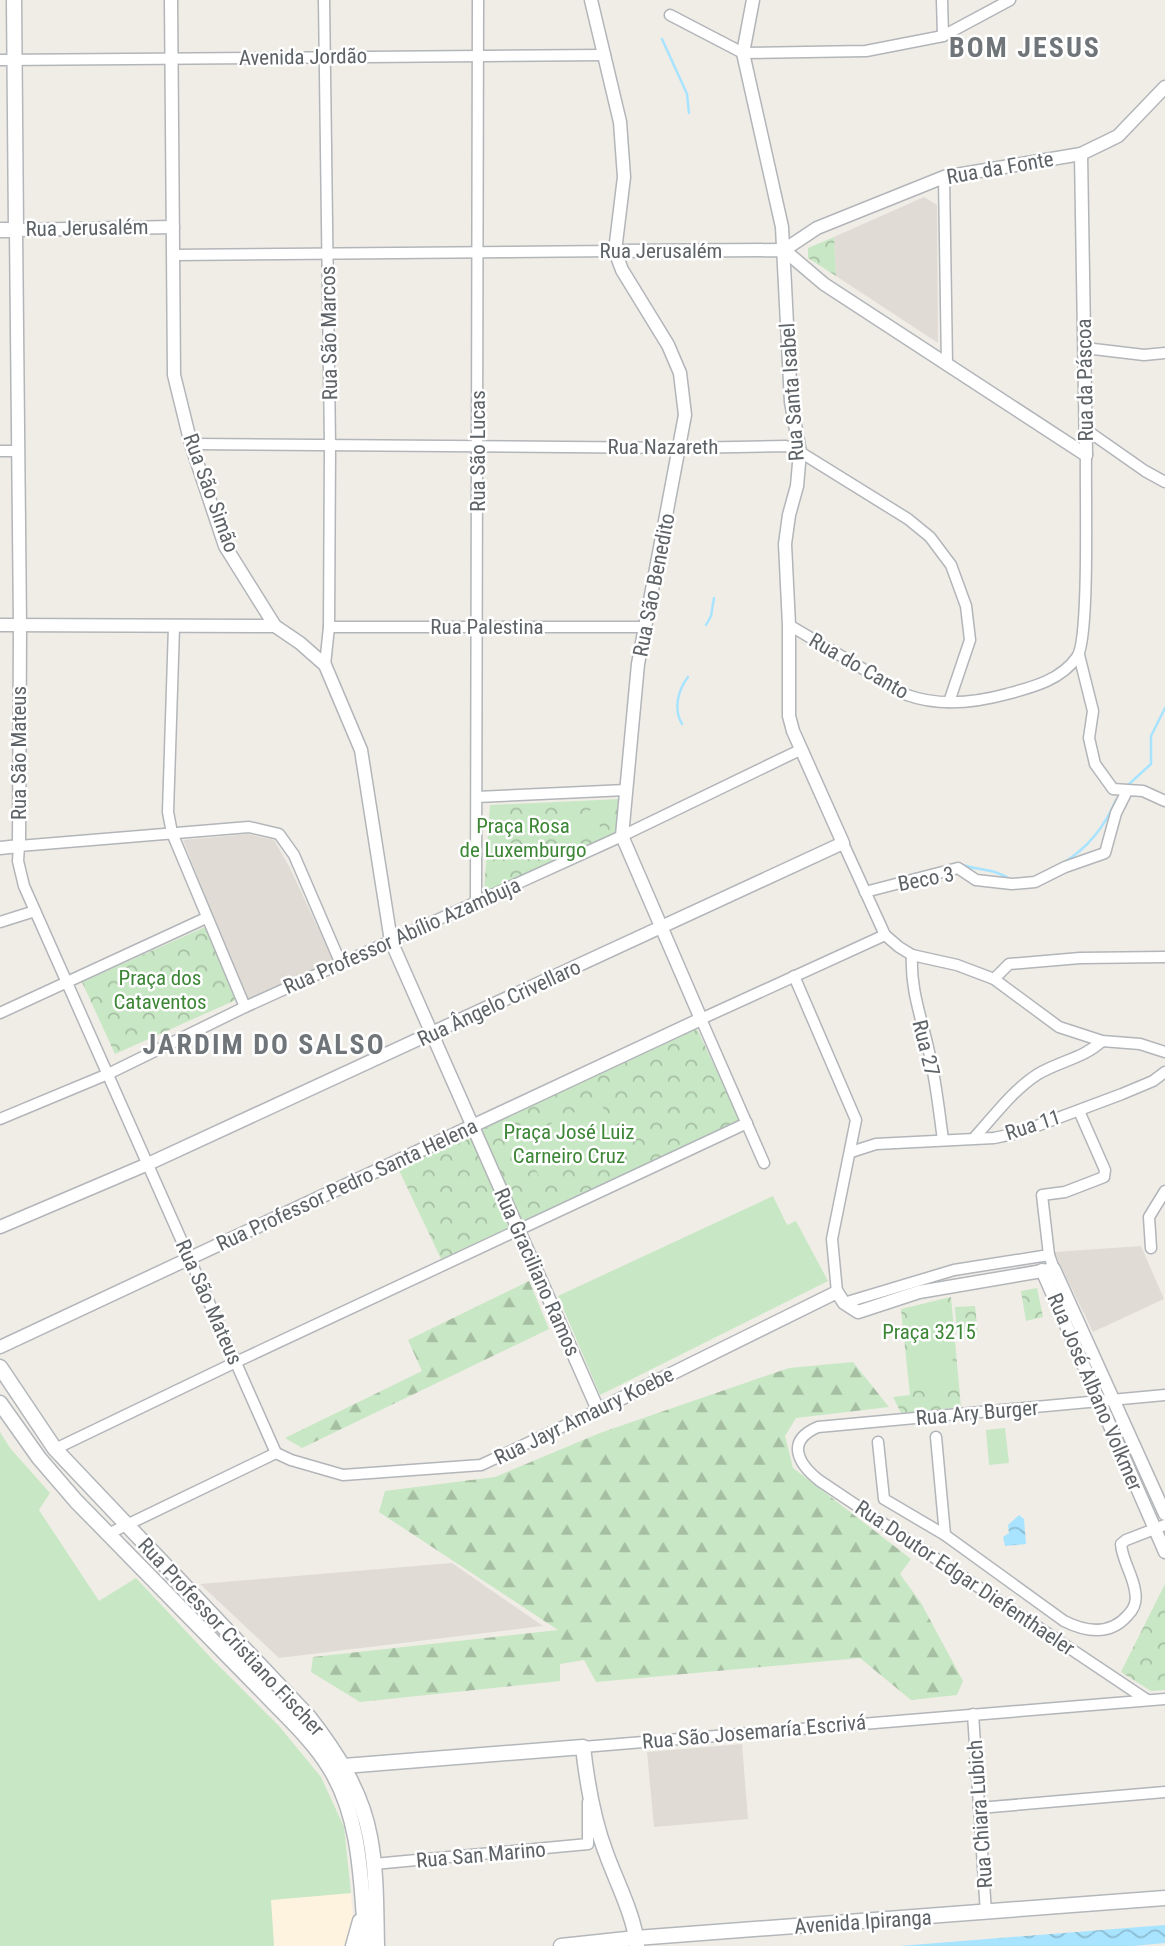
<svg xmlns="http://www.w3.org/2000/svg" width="1165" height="1946" font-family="'Roboto Condensed',sans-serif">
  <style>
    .commercial { fill: #fef3de }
    .education { fill: #e0dcd5 }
    .forest { fill: url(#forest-firs) }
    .park { fill: url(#park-crowns) }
    .pitch { fill: #c8e7c4 }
    .water { fill: url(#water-waves) }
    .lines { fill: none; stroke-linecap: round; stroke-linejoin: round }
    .stream { stroke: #a8e4ff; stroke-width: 2.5 }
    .minor-casing { stroke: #b2b5b9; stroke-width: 13 }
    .tertiary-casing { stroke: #b2b5b9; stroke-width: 15 }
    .secondary-casing { stroke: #b3b7bb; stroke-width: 17 }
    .minor { stroke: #fff; stroke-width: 10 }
    .tertiary { stroke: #fff; stroke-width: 12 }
    .secondary { stroke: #fff; stroke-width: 14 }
    .labels { text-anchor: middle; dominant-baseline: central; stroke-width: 5; stroke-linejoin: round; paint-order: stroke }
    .street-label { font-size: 21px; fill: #5e6367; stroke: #fff }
    .park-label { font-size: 21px; fill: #3c8636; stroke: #fff }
    .district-label { font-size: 28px; font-weight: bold; letter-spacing: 2px; fill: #6f7579; stroke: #fff }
  </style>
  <defs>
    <pattern id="forest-firs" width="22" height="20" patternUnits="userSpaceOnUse" patternTransform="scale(1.75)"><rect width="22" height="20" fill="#c8e7c4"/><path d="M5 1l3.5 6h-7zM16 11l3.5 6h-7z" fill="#a6bfa3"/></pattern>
    <pattern id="park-crowns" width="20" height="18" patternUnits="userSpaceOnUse" patternTransform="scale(1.75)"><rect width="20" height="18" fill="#c8e7c4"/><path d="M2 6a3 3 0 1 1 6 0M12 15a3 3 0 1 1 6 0" fill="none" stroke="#a6bfa3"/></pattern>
    <pattern id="water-waves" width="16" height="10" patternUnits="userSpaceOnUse" patternTransform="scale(1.75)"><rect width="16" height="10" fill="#a8e4ff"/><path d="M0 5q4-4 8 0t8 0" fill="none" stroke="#8cbcd2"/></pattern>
  </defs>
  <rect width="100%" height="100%" fill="#f0ede7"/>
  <polygon class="commercial" points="351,1893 354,1927 347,1944 343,1946 274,1946 271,1900"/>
  <g class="education">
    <polygon points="924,197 937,205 938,343 836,276 834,237"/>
    <polygon points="248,834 274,840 290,868 334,962 247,1003 183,840"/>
    <polygon points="1141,1246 1164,1299 1093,1332 1054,1252"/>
    <polygon points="452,1563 543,1626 279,1658 200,1584"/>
    <polygon points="742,1744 748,1819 654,1827 647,1752"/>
  </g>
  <g class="forest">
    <polygon points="529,1281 549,1329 302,1448 285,1438 422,1371 408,1340"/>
    <polygon points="853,1362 889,1407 796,1418 785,1436 793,1468 911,1559 900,1574 921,1603 963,1681 957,1695 911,1700 860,1658 596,1682 584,1660 560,1664 560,1681 360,1702 311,1672 313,1657 558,1630 379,1512 385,1491 495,1477 600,1433 789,1368"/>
  </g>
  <g class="park">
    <polygon points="834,237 836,276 808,258 808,248"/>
    <polygon points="620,799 619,832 484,892 490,805"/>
    <polygon points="205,927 238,999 115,1054 82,982"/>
    <polygon points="697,1029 740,1120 441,1259 398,1168"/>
    <polygon points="1037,1288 1043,1317 1026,1321 1021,1291"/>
    <polygon points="951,1297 961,1407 901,1413 893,1397 910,1395 901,1309"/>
    <polygon points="975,1306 978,1336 957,1338 955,1307"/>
    <polygon points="1165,1584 1165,1690 1151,1691 1121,1672"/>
  </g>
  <g class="pitch">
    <polygon points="593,809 601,829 566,844 558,824"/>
    <polygon points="599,1100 621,1143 542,1182 520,1139"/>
    <polygon points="773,1196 787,1225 796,1221 828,1281 600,1395 558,1296"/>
    <polygon points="948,1306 949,1318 908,1321 907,1310"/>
    <polygon points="949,1320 955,1388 913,1391 908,1323"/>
    <polygon points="1005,1428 1009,1463 989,1465 986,1430"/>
    <polygon points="0,1432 10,1448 50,1493 39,1510 99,1601 136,1578 213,1660 279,1726 321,1777 344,1827 351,1893 271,1900 274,1946 0,1946"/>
  </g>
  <g class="water">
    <polygon points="1019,1515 1024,1519 1026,1544 1005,1546 1003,1537 1009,1533 1008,1525"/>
    <polygon points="1165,1925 1165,1943 1133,1946 899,1946"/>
  </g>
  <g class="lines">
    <g class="stream">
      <polyline points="662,39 687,94 689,113"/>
      <polyline points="706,625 711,616 714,598"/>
      <path d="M682,724C673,709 678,690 688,677"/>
      <polyline points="1128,785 1151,764 1151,736 1165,708"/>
      <path d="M1063,863C1088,848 1105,826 1116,800"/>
      <path d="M959,864C979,871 995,868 1011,880"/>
    </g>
    <g class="minor-casing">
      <g id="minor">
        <polyline points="324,0 330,445 329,627 325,665"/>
        <polyline points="942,0 943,36"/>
        <polyline points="670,15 743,53 866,51 943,36 1010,0"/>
        <polyline points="0,60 605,55"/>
        <polyline points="944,177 947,365"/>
        <polyline points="173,255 615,251"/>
        <polyline points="1085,348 1144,355 1165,353"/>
        <polyline points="1085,429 1145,471 1165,482"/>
        <polyline points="191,444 680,448 786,446 800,452 908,519 930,537 951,565 966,606 970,640 949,702"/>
        <polyline points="0,451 18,451"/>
        <path d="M789,625L907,695C940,707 974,703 1007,694C1033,687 1061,680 1077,657C1090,639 1085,487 1086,455"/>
        <polyline points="174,627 168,812 172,833 245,1007"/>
        <polyline points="329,627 644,627"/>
        <polyline points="1079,655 1093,711 1089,738 1095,764 1113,789 1143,791 1165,801"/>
        <polyline points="477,797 626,790"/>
        <polyline points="843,843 885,935 899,947 912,955 957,965 994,979 1059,1027 1102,1041 1140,1044 1165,1052"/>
        <polyline points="865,892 958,868 976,880 1012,884 1035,882 1065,867 1105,853 1116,813 1127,791"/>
        <polyline points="476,901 478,0"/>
        <polyline points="0,922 35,911"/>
        <path d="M912,955C910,990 922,1019 929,1052C936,1081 939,1111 943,1140"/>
        <polyline points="794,976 856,1120 832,1239 837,1292"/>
        <polyline points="994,979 1009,964 1080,958 1165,957"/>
        <polyline points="0,1013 206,918"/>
        <polyline points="0,1119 108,1074 245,1007 622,836 802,749"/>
        <path d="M975,1137C994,1116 1014,1089 1038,1074C1060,1061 1084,1058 1102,1041"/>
        <polyline points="851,1152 876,1144 994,1138 1018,1133 1122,1094 1153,1081 1165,1072"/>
        <polyline points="764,1163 701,1019 885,935"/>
        <polyline points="1151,1248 1149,1217 1165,1191"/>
        <polyline points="1049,1255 1042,1195 1065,1192 1104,1177 1105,1170 1079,1111"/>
        <polyline points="844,1303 954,1270 1049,1255 1054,1269"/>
        <polyline points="936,1437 945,1535"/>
        <path d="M878,1442L884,1499L945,1535L1064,1621C1086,1632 1110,1636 1128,1615C1135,1608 1137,1601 1135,1591C1133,1575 1122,1560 1121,1544L1126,1540L1165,1525"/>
        <polyline points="55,1449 236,1362 747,1123"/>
        <polyline points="276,1453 24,886 18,861 19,846 249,827 279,834 294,855 341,964"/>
        <polyline points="276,1453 291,1460 343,1475 481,1465 598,1410"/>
        <polyline points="108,1534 276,1453"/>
        <path d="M1147,1700L820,1481C798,1464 785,1441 818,1427L1165,1395"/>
        <polyline points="973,1714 986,1913"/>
        <polyline points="583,1747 1165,1699"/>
        <polyline points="979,1808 1165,1792"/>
        <polyline points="374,1864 588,1844 588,1802"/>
      </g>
    </g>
    <g class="tertiary-casing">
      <g id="tertiary">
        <polyline points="171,0 174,375 191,444 225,546 275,626 300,643 325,665 361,750 391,941 598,1410 837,1292 844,1303 858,1312 919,1292 1054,1269 1165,1514"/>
        <polyline points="1081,154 1086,455"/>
        <polyline points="784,250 817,228 944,177 1081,154 1118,136 1165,87"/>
        <polyline points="615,251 784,250 824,284 1086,455"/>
        <polyline points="0,625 275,626"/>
        <polyline points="0,848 19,846 20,626 16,230 173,227"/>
        <polyline points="0,1227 148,1164 843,843 793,731 789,716 789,625 785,544 789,515 797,486 800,452 791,402 782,227 743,53 753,0"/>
        <polyline points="1042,1270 1165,1552"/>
        <polyline points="0,1347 701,1019 622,836 638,664 685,415 680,373 668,345 622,270 615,251 624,177 620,122 591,0"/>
      </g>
    </g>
    <g class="secondary-casing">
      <g id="secondary">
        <polyline points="0,230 16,230 14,0"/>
        <path d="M0,1367L55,1449L309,1717C337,1753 362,1792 370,1837C377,1873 376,1910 377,1946"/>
        <path d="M0,1403L39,1458L76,1501L269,1698C290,1720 313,1741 329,1767C362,1819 361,1887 366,1946"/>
        <path d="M344,1766L583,1747C587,1783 593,1819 606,1853C616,1881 635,1917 637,1946"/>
        <polyline points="353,1946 360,1921"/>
        <polyline points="561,1946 636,1938 1165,1898"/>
      </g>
    </g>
    <use href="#minor" class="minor"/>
    <use href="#tertiary" class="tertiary"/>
    <use href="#secondary" class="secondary"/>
  </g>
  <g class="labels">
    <g class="street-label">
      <text transform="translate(303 57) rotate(-1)">Avenida Jordão</text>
      <text transform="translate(1000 168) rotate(-10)">Rua da Fonte</text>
      <text transform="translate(87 228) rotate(-1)">Rua Jerusalém</text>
      <text x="661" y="251">Rua Jerusalém</text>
      <text transform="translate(329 333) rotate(-91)">Rua São Marcos</text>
      <text transform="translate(1085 380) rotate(-91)">Rua da Páscoa</text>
      <text transform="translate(792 392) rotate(-94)">Rua Santa Isabel</text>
      <text x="663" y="447">Rua Nazareth</text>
      <text transform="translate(478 451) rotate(-90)">Rua São Lucas</text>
      <text transform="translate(211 493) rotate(70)">Rua São Simão</text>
      <text transform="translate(654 585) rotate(-79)">Rua São Benedito</text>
      <text x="487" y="627">Rua Palestina</text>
      <text transform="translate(859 666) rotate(30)">Rua do Canto</text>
      <text transform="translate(19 753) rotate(-90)">Rua São Mateus</text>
      <text transform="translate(926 879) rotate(-11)">Beco 3</text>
      <text transform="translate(402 936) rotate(-24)">Rua Professor Abílio Azambuja</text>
      <text transform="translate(499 1003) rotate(-25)">Rua Ângelo Crivellaro</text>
      <text transform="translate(926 1048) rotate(76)">Rua 27</text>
      <text transform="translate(1033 1125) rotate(-18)">Rua 11</text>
      <text transform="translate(347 1185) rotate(-25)">Rua Professor Pedro Santa Helena</text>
      <text transform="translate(537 1272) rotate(66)">Rua Graciliano Ramos</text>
      <text transform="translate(209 1302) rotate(66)">Rua São Mateus</text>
      <text transform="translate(1095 1392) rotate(67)">Rua José Albano Volkmer</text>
      <text transform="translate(977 1413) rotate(-5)">Rua Ary Burger</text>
      <text transform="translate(584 1416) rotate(-26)">Rua Jayr Amaury Koebe</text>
      <text transform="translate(965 1578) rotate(34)">Rua Doutor Edgar Diefenthaeler</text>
      <text transform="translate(231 1637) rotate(47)">Rua Professor Cristiano Fischer</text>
      <text transform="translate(754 1732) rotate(-5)">Rua São Josemaría Escrivá</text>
      <text transform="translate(980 1814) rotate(-94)">Rua Chiara Lubich</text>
      <text transform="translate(481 1855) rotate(-5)">Rua San Marino</text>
      <text transform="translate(863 1922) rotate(-4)">Avenida Ipiranga</text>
    </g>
    <g class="park-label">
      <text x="523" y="826">Praça Rosa<tspan x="523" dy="24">de Luxemburgo</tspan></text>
      <text x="160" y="978">Praça dos<tspan x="160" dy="24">Cataventos</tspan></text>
      <text x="569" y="1132">Praça José Luiz<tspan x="569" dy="24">Carneiro Cruz</tspan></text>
      <text x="929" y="1332">Praça 3215</text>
    </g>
    <g class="district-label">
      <text x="1025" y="47">BOM JESUS</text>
      <text x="264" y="1044">JARDIM DO SALSO</text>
    </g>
  </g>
</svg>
